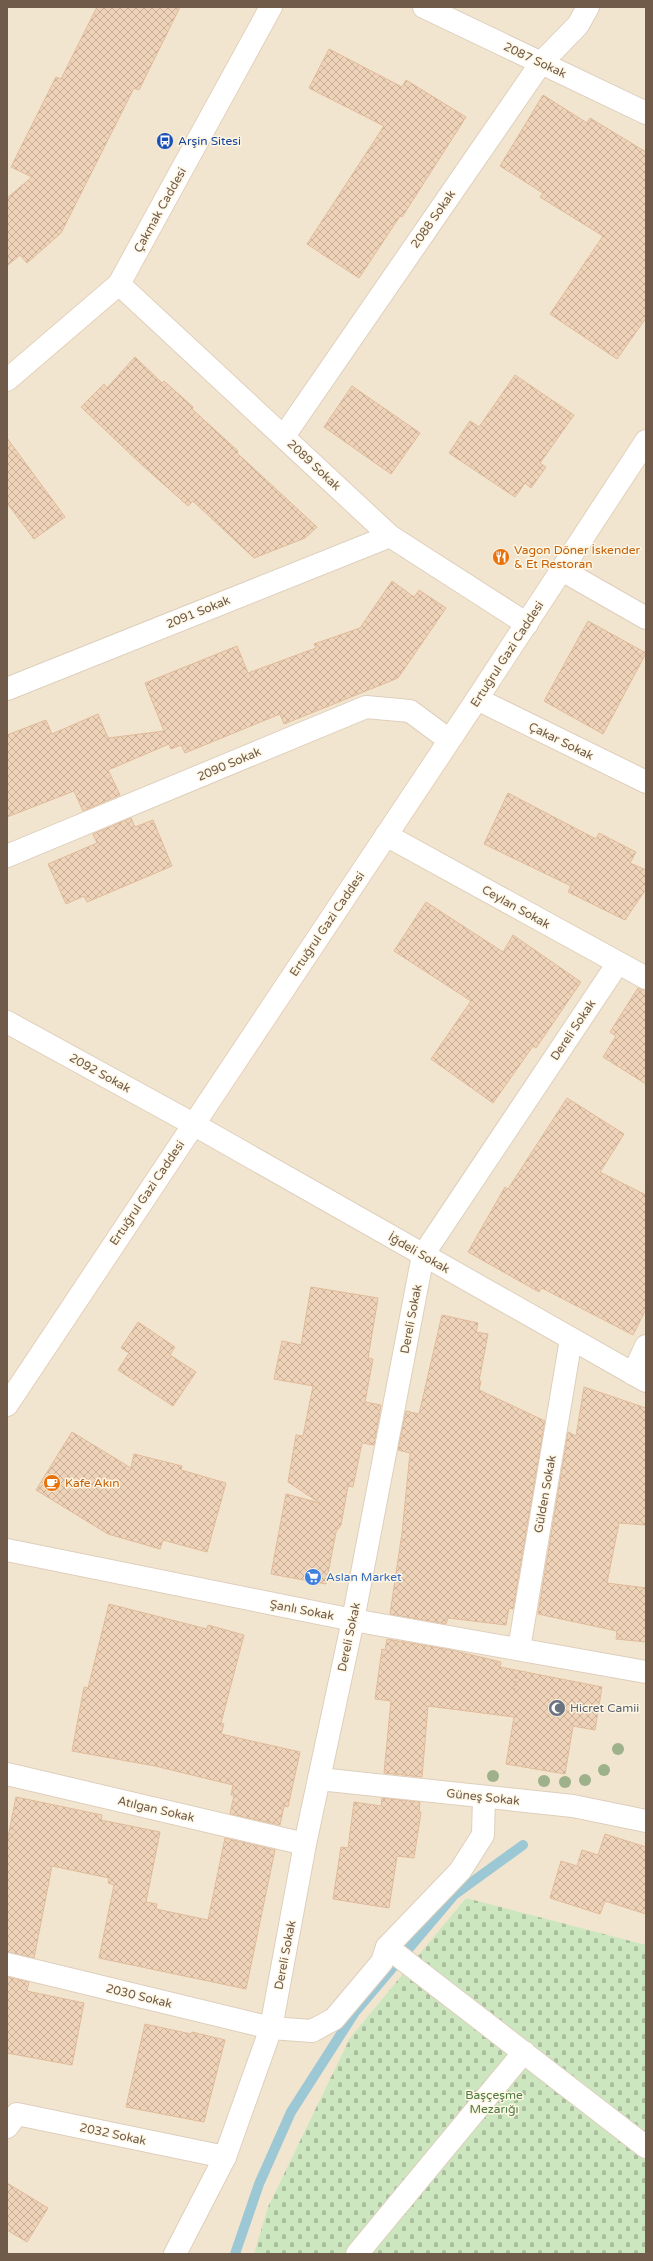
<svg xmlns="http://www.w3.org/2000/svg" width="653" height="2261" font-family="'Varela Round',sans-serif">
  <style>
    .residential { fill: #f2e5cf }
    .cemetery { fill: url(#cemetery-stones) }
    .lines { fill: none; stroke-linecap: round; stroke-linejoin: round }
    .stream { stroke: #9cc7d4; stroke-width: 10 }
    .building { fill: url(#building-cross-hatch); stroke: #e1bb9a }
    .pedestrian-casing { stroke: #decfbc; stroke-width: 24 }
    .minor-casing { stroke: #decfbc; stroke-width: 24 }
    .secondary-casing { stroke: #e3d1bb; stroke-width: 24 }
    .path { stroke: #d3b79c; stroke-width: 2.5; stroke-dasharray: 1 3; stroke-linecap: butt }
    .pedestrian { stroke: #fff; stroke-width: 22 }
    .minor { stroke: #fff; stroke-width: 22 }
    .secondary { stroke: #fff; stroke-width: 22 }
    .tree { fill: #9db18a }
    .labels { text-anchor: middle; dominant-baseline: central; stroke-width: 3; stroke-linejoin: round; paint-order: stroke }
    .street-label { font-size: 12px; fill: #705a49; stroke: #fef7e5 }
    .transit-label { font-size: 12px; fill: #164399; stroke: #fef7e5; text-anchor: start }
    .food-label { font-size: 12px; fill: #c56008; stroke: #fef7e5; text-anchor: start }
    .shop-label { font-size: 12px; fill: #366cbe; stroke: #fef7e5; text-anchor: start }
    .worship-label { font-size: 12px; fill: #5b616d; stroke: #fef7e5; text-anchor: start }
    .park-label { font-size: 12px; fill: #507b44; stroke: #fef7e5 }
  </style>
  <defs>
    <pattern id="cemetery-stones" width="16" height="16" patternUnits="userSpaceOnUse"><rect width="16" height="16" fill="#cce7c0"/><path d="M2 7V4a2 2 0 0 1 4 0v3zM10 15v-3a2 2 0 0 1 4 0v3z" fill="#aabe9e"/></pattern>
    <pattern id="building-cross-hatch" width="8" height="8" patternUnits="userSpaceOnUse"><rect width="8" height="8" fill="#efd3b9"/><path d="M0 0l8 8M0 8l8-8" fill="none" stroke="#c6ae98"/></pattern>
  </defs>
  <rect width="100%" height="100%" fill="#fbf3e0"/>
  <rect class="residential" x="7" y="7" width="639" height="2247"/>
  <polygon class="cemetery" points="466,1898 646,1945 646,2254 254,2254 268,2207 350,2038"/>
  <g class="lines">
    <polyline class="stream" points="235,2254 259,2184 291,2112 355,2012 454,1895 523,1845"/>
  </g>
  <g class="building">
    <polygon points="97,7 180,7 139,90 134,88 61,233 27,263 20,255 7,266 7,198 32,177 11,167 56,77 61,79"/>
    <polygon points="329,49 402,87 406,80 466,117 402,217 400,216 359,278 307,244 384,126 309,88"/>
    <polygon points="543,95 587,123 590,118 646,152 646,318 617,359 550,314 603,236 540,197 543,193 500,166"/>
    <polygon points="135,357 162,383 164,381 193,407 192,409 238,451 237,453 317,527 305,538 254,558 193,501 188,506 141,464 81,407 104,384 107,388"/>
    <polygon points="515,375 574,415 540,463 546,467 531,488 525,483 515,497 449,453 470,421 479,427"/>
    <polygon points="352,386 420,433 391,474 324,427"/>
    <polygon points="7,438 65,517 34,539 7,503"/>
    <polygon points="392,581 414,597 419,590 446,608 398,678 284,724 280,714 185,753 181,745 171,749 169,744 108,770 120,795 83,811 74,791 7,817 7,735 46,720 52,734 98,714 108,738 164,731 145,683 237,646 248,673 316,648 314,644 360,628"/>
    <polygon points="588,621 646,653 603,734 544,701"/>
    <polygon points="508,793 596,839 599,833 636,852 630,863 646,870 646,889 625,920 568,892 571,886 484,844"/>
    <polygon points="131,818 135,827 153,820 172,866 87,902 84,896 66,904 48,864 97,843 93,834"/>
    <polygon points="426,902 503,952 513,935 581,982 536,1048 533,1046 493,1103 431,1059 471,1001 394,951"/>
    <polygon points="638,988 646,990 646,1084 603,1057 616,1036 610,1032"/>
    <polygon points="567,1098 624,1134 600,1172 646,1195 646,1309 633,1335 542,1288 539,1292 468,1252 505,1187 508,1189"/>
    <polygon points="311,1287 378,1298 368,1358 373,1359 365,1402 381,1405 374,1445 362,1443 353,1487 348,1486 341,1525 336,1532 326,1584 271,1574 286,1494 320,1503 288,1482 296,1435 303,1436 313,1386 274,1379 282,1341 301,1345"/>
    <polygon points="442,1315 478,1323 476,1332 488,1334 479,1381 481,1381 479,1390 545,1421 513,1609 509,1608 506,1625 448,1618 446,1624 390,1614 402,1533 410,1453 398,1450 406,1411 419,1414"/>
    <polygon points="138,1322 175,1347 170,1355 196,1372 173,1406 118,1370 129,1353 121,1348"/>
    <polygon points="584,1387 646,1408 646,1525 619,1523 607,1583 646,1588 646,1642 616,1639 617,1631 538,1614 568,1432 576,1436"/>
    <polygon points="72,1432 131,1468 134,1454 182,1466 181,1470 226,1483 207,1552 163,1540 160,1549 108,1534 36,1490"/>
    <polygon points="109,1604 207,1629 208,1625 244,1635 221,1723 224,1724 221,1734 300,1752 288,1807 284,1806 280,1825 230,1814 234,1795 231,1795 233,1785 155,1766 72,1751 84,1687 88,1688"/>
    <polygon points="387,1639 451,1650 501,1662 500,1667 602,1687 595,1730 573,1726 565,1774 506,1764 514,1717 428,1706 422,1777 384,1773 391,1701 375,1699 382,1649 385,1650"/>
    <polygon points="16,1797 102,1815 101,1820 160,1832 146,1902 157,1904 156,1909 208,1920 225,1838 275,1850 246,1989 99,1958 114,1885 108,1883 109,1878 52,1866 34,1958 7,1952 7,1842"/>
    <polygon points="382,1798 420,1802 419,1812 421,1812 414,1858 397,1856 389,1908 333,1899 341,1847 348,1848 354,1802 381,1806"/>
    <polygon points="605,1834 646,1847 646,1914 605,1901 600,1914 550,1898 561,1861 577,1866 582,1850 598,1855"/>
    <polygon points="7,1977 29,1982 27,1991 84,2003 72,2065 7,2053"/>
    <polygon points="145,2024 191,2034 192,2032 225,2040 204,2122 126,2107"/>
    <polygon points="7,2183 48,2208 27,2242 7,2230"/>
  </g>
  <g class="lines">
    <g class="pedestrian-casing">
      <g id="pedestrian">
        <polyline points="484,1797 483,1835 460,1871 387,1947 646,2147"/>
        <polyline points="271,2028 312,2031 334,2019 382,1962 387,1947"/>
        <polyline points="357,2254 524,2052"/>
      </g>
    </g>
    <g class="minor-casing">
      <g id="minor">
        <polyline points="424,7 646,113"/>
        <polyline points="119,284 390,536 527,624"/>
        <polyline points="284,436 541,63 578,25 588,7"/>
        <polyline points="562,570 646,618"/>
        <polyline points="7,689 390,536"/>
        <polyline points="477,699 646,782"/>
        <polyline points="386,835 646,978"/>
        <polyline points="7,856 366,707 410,711 449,740"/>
        <polyline points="7,1022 193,1124 646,1381"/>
        <polyline points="633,1374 646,1346"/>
        <polyline points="7,1550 353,1620 646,1672"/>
        <polyline points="519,1649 571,1339"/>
        <polyline points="7,1774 305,1844"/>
        <polyline points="319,1779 573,1806 646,1821"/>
        <polyline points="7,1964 271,2028"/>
        <polyline points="7,2127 17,2114 225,2157"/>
        <polyline points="175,2254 225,2157 271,2028 305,1844 353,1620 423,1255 618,963"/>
      </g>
    </g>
    <g class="secondary-casing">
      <g id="secondary">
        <polyline points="7,380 119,284 271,7"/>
        <polyline points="7,1405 477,699 646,441"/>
      </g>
    </g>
    <polyline class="path" points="516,1677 514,1689 519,1691"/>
    <use href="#pedestrian" class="pedestrian"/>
    <use href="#minor" class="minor"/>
    <use href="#secondary" class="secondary"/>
  </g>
  <g class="tree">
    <circle cx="618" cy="1749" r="6"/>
    <circle cx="604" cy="1770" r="6"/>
    <circle cx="493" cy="1776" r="6"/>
    <circle cx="585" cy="1780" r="6"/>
    <circle cx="544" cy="1781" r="6"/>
    <circle cx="565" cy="1782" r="6"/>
  </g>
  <defs>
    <g id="bus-disc" transform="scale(0.9)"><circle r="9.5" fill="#1a4fb4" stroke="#fef7e5"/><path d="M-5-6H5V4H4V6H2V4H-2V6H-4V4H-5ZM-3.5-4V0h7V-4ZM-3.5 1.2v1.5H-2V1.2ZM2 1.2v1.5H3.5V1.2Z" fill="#fff"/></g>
    <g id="restaurant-disc" transform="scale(0.9)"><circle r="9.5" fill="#e8710a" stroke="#fef7e5"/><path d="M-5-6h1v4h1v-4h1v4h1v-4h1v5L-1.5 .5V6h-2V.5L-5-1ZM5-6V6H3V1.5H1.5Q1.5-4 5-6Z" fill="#fff"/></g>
    <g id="cafe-disc" transform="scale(0.9)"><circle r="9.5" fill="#e8710a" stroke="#fef7e5"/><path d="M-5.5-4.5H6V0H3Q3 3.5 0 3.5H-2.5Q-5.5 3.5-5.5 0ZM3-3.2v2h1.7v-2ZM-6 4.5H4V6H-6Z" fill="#fff"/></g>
    <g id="supermarket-disc" transform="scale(0.9)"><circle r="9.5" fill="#3f7fe0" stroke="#fef7e5"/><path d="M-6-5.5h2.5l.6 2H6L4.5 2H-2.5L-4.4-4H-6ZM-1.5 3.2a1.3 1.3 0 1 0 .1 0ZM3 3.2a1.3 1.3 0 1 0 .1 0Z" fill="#fff"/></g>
    <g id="mosque-disc" transform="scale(0.9)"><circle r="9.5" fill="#6b7280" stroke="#fef7e5"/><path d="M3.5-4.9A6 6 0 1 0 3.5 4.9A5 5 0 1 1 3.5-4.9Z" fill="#fff"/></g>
  </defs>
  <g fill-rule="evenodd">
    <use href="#bus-disc" x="165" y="141"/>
    <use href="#restaurant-disc" x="501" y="557"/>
    <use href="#cafe-disc" x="52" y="1483"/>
    <use href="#supermarket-disc" x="313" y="1577"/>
    <use href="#mosque-disc" x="557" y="1708"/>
  </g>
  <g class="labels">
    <g class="street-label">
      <text transform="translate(535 60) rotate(25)">2087 Sokak</text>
      <text transform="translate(160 210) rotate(-61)">Çakmak Caddesi</text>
      <text transform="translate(433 219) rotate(-55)">2088 Sokak</text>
      <text transform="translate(314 465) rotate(43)">2089 Sokak</text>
      <text transform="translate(198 612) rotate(-22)">2091 Sokak</text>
      <text transform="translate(507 654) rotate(-57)">Ertuğrul Gazi Caddesi</text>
      <text transform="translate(561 741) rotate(26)">Çakar Sokak</text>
      <text transform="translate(229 764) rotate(-23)">2090 Sokak</text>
      <text transform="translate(516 907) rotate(29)">Ceylan Sokak</text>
      <text transform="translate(327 924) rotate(-56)">Ertuğrul Gazi Caddesi</text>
      <text transform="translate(573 1030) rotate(-56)">Dereli Sokak</text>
      <text transform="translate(100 1073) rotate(29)">2092 Sokak</text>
      <text transform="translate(147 1193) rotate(-56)">Ertuğrul Gazi Caddesi</text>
      <text transform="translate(419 1253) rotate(30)">İğdeli Sokak</text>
      <text transform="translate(411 1319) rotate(-79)">Dereli Sokak</text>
      <text transform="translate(545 1494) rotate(-80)">Gülden Sokak</text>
      <text transform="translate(302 1610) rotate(11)">Şanlı Sokak</text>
      <text transform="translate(349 1637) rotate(-78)">Dereli Sokak</text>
      <text transform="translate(483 1797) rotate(6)">Güneş Sokak</text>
      <text transform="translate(156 1809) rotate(13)">Atılgan Sokak</text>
      <text transform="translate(285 1955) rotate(-79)">Dereli Sokak</text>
      <text transform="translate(139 1996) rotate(14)">2030 Sokak</text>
      <text transform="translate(113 2134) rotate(12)">2032 Sokak</text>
    </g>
    <g class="transit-label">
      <text x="178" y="141">Arşin Sitesi</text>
    </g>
    <g class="food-label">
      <text x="514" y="550">Vagon Döner İskender<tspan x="514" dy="14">&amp; Et Restoran</tspan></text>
      <text x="65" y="1483">Kafe Akın</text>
    </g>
    <g class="shop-label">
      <text x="326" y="1577">Aslan Market</text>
    </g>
    <g class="worship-label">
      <text x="570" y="1708">Hicret Camii</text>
    </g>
    <g class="park-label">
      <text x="494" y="2095">Başçeşme<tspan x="494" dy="14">Mezarığı</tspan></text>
    </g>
  </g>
  <rect width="653" height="2261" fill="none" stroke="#705a49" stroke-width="16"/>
</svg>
